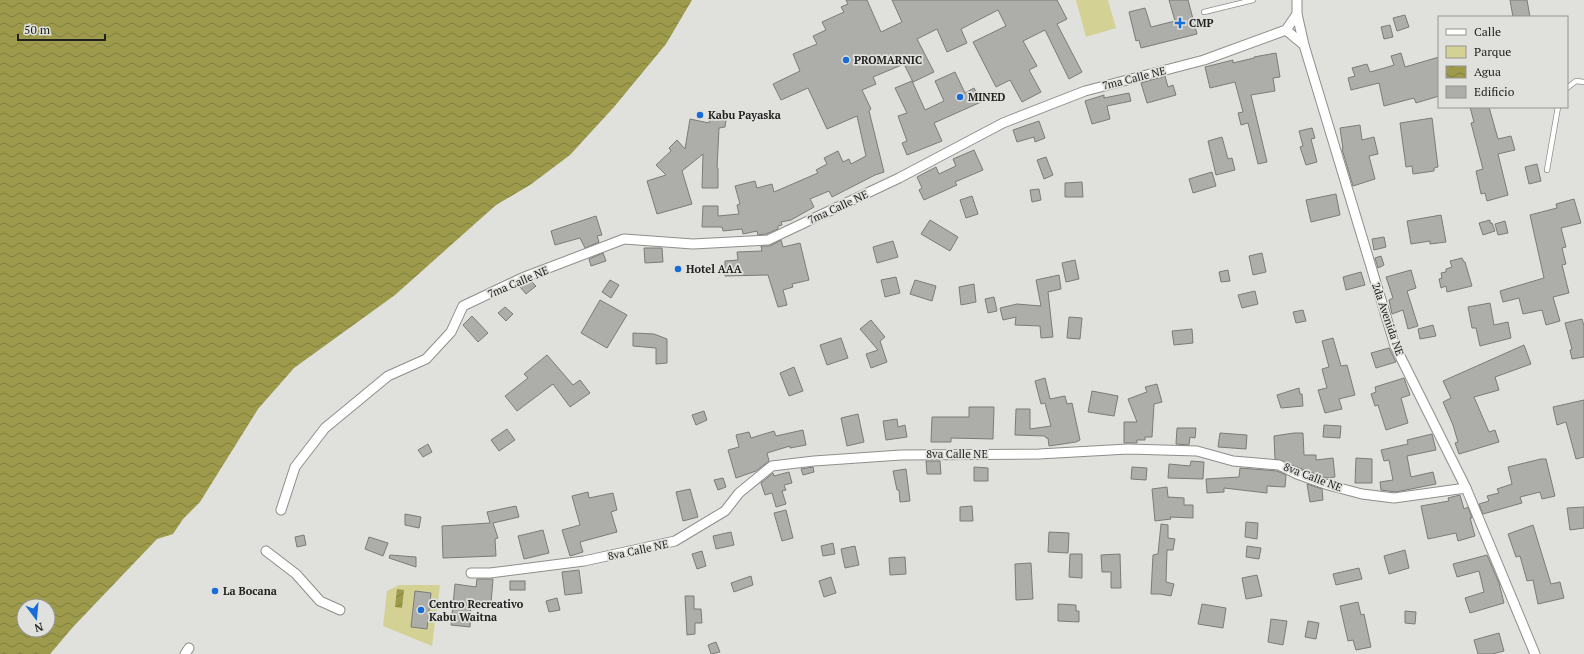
<svg xmlns="http://www.w3.org/2000/svg" width="1584" height="654" font-family="'PT Serif',serif">
  <style>
    .park { fill: #d3d294 }
    .water { fill: url(#water-waves); fill-rule: evenodd }
    .building { fill: #adada9; stroke: #7b7c78 }
    .lines { fill: none; stroke-linecap: round; stroke-linejoin: round }
    .service-casing { stroke: #8e8e8a; stroke-width: 6 }
    .minor-casing { stroke: #8e8e8a; stroke-width: 11 }
    .path { stroke: #9b9b99; stroke-width: 2; stroke-dasharray: 2 3; stroke-linecap: butt }
    .service { stroke: #fff; stroke-width: 4.5 }
    .minor { stroke: #fff; stroke-width: 9 }
    .poi-dot { fill: #186cd6; stroke: #e0e0dd; stroke-width: 1.5 }
    .labels { text-anchor: middle; dominant-baseline: central; stroke-width: 3.5; stroke-linejoin: round; paint-order: stroke }
    .poi-label { font-size: 11px; font-weight: bold; fill: #212120; stroke: #e0e0dd; text-anchor: start }
    .street-label { font-size: 11px; fill: #212120; stroke: #e0e0dd }
  </style>
  <defs>
    <pattern id="water-waves" width="16" height="10" patternUnits="userSpaceOnUse"><rect width="16" height="10" fill="#9d9b4b"/><path d="M0 5q4-4 8 0t8 0" fill="none" stroke="#807e3e"/></pattern>
  </defs>
  <rect width="100%" height="100%" fill="#e0e0dd"/>
  <g class="park">
    <polygon points="1076,0 1108,0 1116,28 1086,37"/>
    <polygon points="399,585 440,585 432,646 383,626 387,591"/>
  </g>
  <g class="water">
    <path d="M0,0H692L666,44L614,107L570,155L530,185L496,205L395,295L294,368L258,409L200,502L183,519L173,534L157,539L73,627L50,654H0ZM24,606H48V630H24Z"/>
    <polygon points="397,589 404,590 402,608 395,607"/>
  </g>
  <g class="building">
    <polygon points="846,0 867,0 881,32 902,22 892,0 1057,0 1067,19 1057,24 1082,72 1069,79 1045,30 1023,41 1037,66 1029,70 1041,92 1022,102 1010,80 996,87 973,42 1006,26 998,10 961,29 967,43 947,52 937,29 917,39 934,72 913,82 904,64 873,77 876,84 862,90 871,109 869,111 884,172 875,175 832,197 829,191 810,199 814,207 791,220 781,222 782,225 778,226 778,229 766,234 758,235 757,231 743,234 742,229 723,231 722,227 702,227 703,206 718,206 718,216 739,214 737,205 740,204 735,186 755,181 757,188 772,184 774,192 818,173 816,170 827,164 824,158 838,151 843,162 849,159 851,164 866,156 857,116 827,129 808,88 781,100 773,84 800,71 793,54 817,44 813,36 826,30 822,22 844,12 841,7 848,4"/>
    <polygon points="1169,0 1188,0 1197,34 1141,48 1139,40 1136,41 1129,12 1145,8 1151,27 1175,21"/>
    <polygon points="1510,0 1527,0 1530,17 1513,17"/>
    <polygon points="1405,15 1409,27 1397,31 1393,18"/>
    <polygon points="1390,25 1393,37 1384,39 1381,27"/>
    <polygon points="1276,53 1280,77 1273,78 1275,91 1251,95 1267,162 1258,164 1248,123 1241,125 1238,113 1243,112 1235,82 1210,88 1205,67 1233,60 1233,63 1254,58 1254,57"/>
    <polygon points="1401,53 1405,67 1439,57 1439,96 1416,103 1414,98 1384,106 1379,83 1351,90 1348,78 1355,76 1352,68 1367,64 1370,72 1388,67 1394,65 1391,56"/>
    <polygon points="955,72 965,93 974,88 981,102 934,123 942,141 907,155 902,143 907,141 898,116 907,113 895,88 912,81 925,110 944,101 935,81"/>
    <polygon points="1165,76 1168,87 1173,85 1176,95 1147,103 1141,83"/>
    <polygon points="1129,93 1131,101 1107,106 1110,119 1092,124 1085,101 1104,95 1104,98"/>
    <polygon points="1470,107 1489,107 1498,139 1511,136 1515,150 1498,154 1508,195 1487,201 1485,193 1481,194 1476,171 1483,169 1471,123 1474,122"/>
    <polygon points="711,111 727,114 725,127 719,128 717,168 718,168 718,188 702,188 703,154 682,171 692,204 657,214 647,181 666,175 656,165 671,151 669,148 677,140 685,149 690,119 709,123"/>
    <polygon points="1432,118 1438,167 1434,168 1434,171 1413,174 1412,166 1406,167 1400,123"/>
    <polygon points="1039,121 1045,138 1035,142 1034,137 1017,142 1013,130"/>
    <polygon points="1360,125 1362,140 1374,137 1378,154 1369,156 1375,179 1353,186 1342,149 1343,149 1340,128"/>
    <polygon points="1312,128 1315,138 1311,139 1317,162 1306,165 1300,147 1303,146 1299,131"/>
    <polygon points="1222,137 1228,159 1232,158 1235,170 1216,175 1208,141"/>
    <polygon points="974,150 983,170 955,182 957,185 924,200 919,190 922,188 917,177 936,167 939,174 956,166 953,159"/>
    <polygon points="1046,157 1053,175 1044,179 1037,160"/>
    <polygon points="1537,164 1541,181 1529,184 1525,167"/>
    <polygon points="1212,172 1216,186 1193,193 1189,179"/>
    <polygon points="1082,182 1083,197 1065,197 1065,183"/>
    <polygon points="1039,189 1041,200 1032,202 1030,190"/>
    <polygon points="1336,194 1340,215 1311,222 1306,200"/>
    <polygon points="972,196 978,214 966,218 960,200"/>
    <polygon points="1574,199 1581,223 1561,228 1566,247 1562,248 1566,264 1562,265 1569,293 1553,297 1560,321 1546,325 1542,310 1523,314 1519,298 1503,302 1500,291 1544,278 1530,215 1557,208 1556,204"/>
    <polygon points="1441,215 1446,242 1430,244 1430,241 1411,244 1407,221"/>
    <polygon points="596,216 602,235 597,236 599,242 585,248 580,238 555,245 551,231"/>
    <polygon points="930,220 958,237 950,251 921,234"/>
    <polygon points="1490,220 1490,223 1492,223 1495,231 1483,235 1479,223"/>
    <polygon points="1505,221 1508,233 1498,235 1495,224"/>
    <polygon points="1384,237 1386,247 1374,250 1372,239"/>
    <polygon points="781,240 783,247 800,243 809,280 792,284 793,287 783,290 787,305 778,307 768,275 725,276 725,261 738,260 737,252 762,251 761,246 770,246"/>
    <polygon points="893,241 898,257 877,263 873,247"/>
    <polygon points="644,248 662,248 663,262 645,263"/>
    <polygon points="603,253 606,261 591,266 589,259"/>
    <polygon points="1262,253 1266,272 1253,275 1249,256"/>
    <polygon points="1381,256 1384,265 1378,268 1375,258"/>
    <polygon points="1462,258 1464,262 1465,262 1472,286 1447,292 1446,286 1441,288 1439,279 1442,278 1441,273 1446,272 1446,269 1452,267 1450,261"/>
    <polygon points="1075,260 1079,279 1066,282 1062,263"/>
    <polygon points="1228,270 1230,281 1221,282 1219,272"/>
    <polygon points="1411,270 1416,288 1407,291 1418,326 1408,329 1403,310 1392,314 1389,300 1393,298 1386,277"/>
    <polygon points="1361,272 1365,285 1346,290 1343,277"/>
    <polygon points="1059,275 1061,289 1048,292 1053,337 1041,338 1040,326 1015,325 1016,317 1003,320 1000,308 1017,304 1041,306 1036,280"/>
    <polygon points="896,277 900,293 885,297 881,280"/>
    <polygon points="610,280 619,285 611,298 602,292"/>
    <polygon points="915,280 936,286 932,301 910,294"/>
    <polygon points="531,281 536,286 526,294 520,287"/>
    <polygon points="974,284 976,302 961,305 959,287"/>
    <polygon points="1255,291 1258,304 1242,308 1238,295"/>
    <polygon points="994,297 997,311 988,313 985,299"/>
    <polygon points="600,300 627,315 607,348 581,333"/>
    <polygon points="1490,303 1494,325 1508,322 1511,338 1480,346 1476,328 1472,328 1468,307"/>
    <polygon points="505,307 513,314 506,321 498,313"/>
    <polygon points="1303,310 1306,321 1296,323 1293,312"/>
    <polygon points="472,316 488,333 478,342 463,325"/>
    <polygon points="1069,317 1082,318 1080,339 1067,338"/>
    <polygon points="1582,319 1584,326 1584,357 1572,359 1570,350 1572,349 1565,323"/>
    <polygon points="871,320 885,337 880,341 887,362 871,368 866,354 878,350 860,329"/>
    <polygon points="1433,325 1436,336 1420,339 1418,329"/>
    <polygon points="1192,329 1193,343 1174,345 1172,331"/>
    <polygon points="633,333 654,334 667,339 667,363 656,364 656,348 633,346"/>
    <polygon points="841,338 848,358 827,365 820,345"/>
    <polygon points="1333,338 1341,366 1347,365 1355,395 1339,399 1342,409 1325,413 1318,390 1327,388 1322,369 1329,367 1322,341"/>
    <polygon points="1524,345 1531,364 1495,377 1499,390 1474,397 1489,432 1495,430 1499,442 1459,454 1455,443 1458,442 1453,425 1443,402 1451,398 1443,381"/>
    <polygon points="1389,348 1396,362 1376,368 1371,353"/>
    <polygon points="547,355 573,385 580,380 590,393 570,407 553,384 517,411 505,396 528,378 524,374"/>
    <polygon points="794,367 803,391 789,396 780,373"/>
    <polygon points="1045,378 1050,399 1065,396 1067,404 1072,403 1080,440 1076,442 1049,446 1048,438 1046,438 1045,436 1015,435 1016,409 1030,409 1030,429 1051,426 1045,403 1041,404 1035,381"/>
    <polygon points="1404,378 1410,395 1401,398 1408,423 1386,430 1378,405 1375,406 1371,394 1376,392 1375,387"/>
    <polygon points="1157,384 1162,402 1154,404 1152,437 1145,437 1145,440 1137,440 1137,443 1124,443 1124,422 1137,422 1128,399 1147,392 1145,387"/>
    <polygon points="1299,388 1300,394 1302,394 1303,406 1281,408 1277,395"/>
    <polygon points="1092,391 1118,396 1114,416 1088,412"/>
    <polygon points="1584,400 1584,457 1576,459 1566,422 1557,425 1553,407"/>
    <polygon points="969,407 994,407 993,439 951,438 951,442 931,442 932,417 969,417"/>
    <polygon points="704,411 707,420 696,425 692,415"/>
    <polygon points="858,414 864,442 847,446 841,418"/>
    <polygon points="897,419 898,427 905,425 907,437 886,440 883,421"/>
    <polygon points="1324,425 1341,426 1340,438 1323,437"/>
    <polygon points="1177,428 1196,428 1195,438 1190,437 1189,445 1176,444"/>
    <polygon points="507,429 515,440 499,451 491,440"/>
    <polygon points="803,430 806,445 790,448 790,446 767,453 769,461 756,471 736,478 728,450 739,447 736,435 749,432 751,438 774,431 776,436"/>
    <polygon points="1220,433 1247,435 1246,449 1218,447"/>
    <polygon points="1294,433 1303,433 1304,455 1316,455 1316,460 1333,458 1335,477 1326,478 1275,459 1274,436"/>
    <polygon points="1432,434 1436,450 1407,456 1411,477 1433,472 1436,484 1396,492 1381,490 1380,482 1393,480 1389,460 1384,461 1381,450 1408,444 1407,440"/>
    <polygon points="428,444 432,452 423,457 418,450"/>
    <polygon points="1356,458 1372,459 1372,483 1355,483"/>
    <polygon points="1541,459 1546,459 1555,496 1542,499 1540,492 1520,497 1522,503 1483,514 1479,504 1489,501 1487,496 1499,493 1497,489 1512,484 1508,467"/>
    <polygon points="926,461 940,461 941,474 927,474"/>
    <polygon points="1191,461 1204,462 1203,479 1168,478 1169,464 1190,466"/>
    <polygon points="813,467 814,472 803,475 801,469"/>
    <polygon points="974,467 988,468 988,481 974,481"/>
    <polygon points="1132,467 1147,468 1146,480 1131,479"/>
    <polygon points="1240,468 1277,471 1286,475 1285,487 1267,486 1267,493 1224,488 1224,492 1207,493 1206,479 1239,477"/>
    <polygon points="906,469 910,501 900,502 899,490 897,490 893,471"/>
    <polygon points="789,472 792,483 784,485 786,490 782,491 786,504 776,507 772,493 765,495 761,483 773,473 774,476"/>
    <polygon points="723,478 726,487 718,490 714,480"/>
    <polygon points="1307,484 1322,489 1323,500 1310,502"/>
    <polygon points="1167,487 1168,497 1184,498 1184,505 1193,505 1193,518 1170,517 1171,519 1155,521 1152,489"/>
    <polygon points="690,489 698,517 683,521 676,492"/>
    <polygon points="588,492 589,498 613,493 617,510 611,512 617,532 580,542 583,552 570,556 562,530 580,525 572,496"/>
    <polygon points="1460,495 1464,509 1468,507 1472,518 1470,518 1475,536 1458,541 1456,533 1428,539 1421,506 1449,501 1448,498"/>
    <polygon points="516,506 519,517 493,523 498,538 495,539 496,556 443,558 442,526 490,523 487,512"/>
    <polygon points="972,506 973,521 960,521 960,507"/>
    <polygon points="1584,507 1584,528 1570,530 1567,508"/>
    <polygon points="786,510 793,538 782,541 774,513"/>
    <polygon points="405,514 421,517 419,528 405,525"/>
    <polygon points="1246,522 1258,523 1257,539 1245,537"/>
    <polygon points="1161,524 1168,525 1168,538 1175,539 1173,550 1167,550 1166,582 1174,584 1171,596 1160,594 1151,594 1153,555 1158,554"/>
    <polygon points="1533,525 1551,584 1560,582 1564,598 1538,604 1533,580 1527,581 1520,556 1516,557 1508,534"/>
    <polygon points="543,530 549,553 524,559 518,536"/>
    <polygon points="731,532 734,545 716,549 713,536"/>
    <polygon points="1049,532 1069,533 1068,553 1048,552"/>
    <polygon points="304,535 306,545 297,547 295,537"/>
    <polygon points="369,537 388,543 383,556 365,549"/>
    <polygon points="833,543 835,554 823,556 821,546"/>
    <polygon points="855,546 859,565 845,568 841,549"/>
    <polygon points="1247,546 1261,548 1259,559 1246,557"/>
    <polygon points="1405,550 1409,568 1389,574 1384,556"/>
    <polygon points="702,551 706,566 697,569 692,554"/>
    <polygon points="1070,554 1082,554 1082,578 1069,577"/>
    <polygon points="1120,554 1121,588 1111,588 1111,572 1102,572 1101,555"/>
    <polygon points="390,555 416,557 416,567 389,558"/>
    <polygon points="1487,555 1499,583 1504,603 1470,613 1465,598 1484,592 1479,571 1457,577 1453,564"/>
    <polygon points="905,557 906,574 890,575 889,558"/>
    <polygon points="1031,563 1033,599 1016,600 1015,564"/>
    <polygon points="1359,568 1362,579 1336,585 1333,574"/>
    <polygon points="579,570 582,593 565,595 562,572"/>
    <polygon points="1257,575 1262,596 1246,599 1242,578"/>
    <polygon points="751,576 753,585 734,592 731,583"/>
    <polygon points="831,577 836,593 824,597 819,581"/>
    <polygon points="477,579 493,579 491,603 471,601 470,627 451,625 455,584 476,587"/>
    <rect x="510" y="581" width="15" height="9"/>
    <polygon points="415,591 431,593 427,629 411,627"/>
    <polygon points="685,596 694,596 694,609 701,609 702,623 695,623 695,634 687,635"/>
    <polygon points="557,598 560,610 549,612 546,601"/>
    <polygon points="1358,602 1361,615 1364,614 1371,647 1356,650 1353,640 1348,641 1340,606"/>
    <polygon points="1058,604 1076,605 1076,611 1079,611 1079,622 1058,621"/>
    <polygon points="1202,604 1226,608 1223,628 1198,624"/>
    <polygon points="1405,611 1416,612 1415,624 1405,623"/>
    <polygon points="1271,619 1287,621 1283,645 1268,642"/>
    <polygon points="1308,621 1319,623 1316,639 1305,637"/>
    <polygon points="1499,633 1504,651 1492,654 1478,654 1474,640"/>
    <polygon points="716,642 720,652 711,654 708,645"/>
  </g>
  <g class="lines">
    <g class="service-casing">
      <g id="service">
        <polyline points="1204,12 1253,0"/>
        <polyline points="1567,88 1576,81 1584,82"/>
        <polyline points="1547,170 1558,107"/>
      </g>
    </g>
    <g class="minor-casing">
      <g id="minor">
        <polyline points="1297,0 1297,14 1304,45 1395,346 1466,488 1535,654"/>
        <polyline points="1286,30 1304,45"/>
        <polyline points="281,510 295,467 325,428 388,376 426,359 451,332 463,306 522,278 624,239 693,244 768,240 899,178 1003,123 1085,91 1204,60 1286,30 1297,14"/>
        <polyline points="266,551 296,574 320,601 340,610"/>
        <polyline points="471,573 490,573 584,561 675,541 725,511 739,493 772,466 814,461 901,455 1039,454 1128,449 1197,451 1233,461 1279,465 1297,474 1328,485 1362,494 1394,498 1466,488"/>
        <polyline points="185,654 189,648"/>
      </g>
    </g>
    <polyline class="path" points="1194,25 1198,27 1199,19"/>
    <use href="#service" class="service"/>
    <use href="#minor" class="minor"/>
  </g>
  <g class="poi-dot">
    <path d="M1178 17h4v4h4v4h-4v4h-4v-4h-4v-4h4z"/>
    <circle cx="846" cy="60" r="4"/>
    <circle cx="960" cy="97" r="4"/>
    <circle cx="700" cy="115" r="4"/>
    <circle cx="678" cy="269" r="4"/>
    <circle cx="215" cy="591" r="4"/>
    <circle cx="421" cy="610" r="4"/>
  </g>
  <g class="labels">
    <g class="poi-label">
      <text x="1189" y="23">CMP</text>
      <text x="854" y="60">PROMARNIC</text>
      <text x="968" y="97">MINED</text>
      <text x="708" y="115">Kabu Payaska</text>
      <text x="686" y="269">Hotel AAA</text>
      <text x="223" y="591">La Bocana</text>
      <text x="429" y="604">Centro Recreativo<tspan x="429" dy="13">Kabu Waitna</tspan></text>
    </g>
    <g class="street-label">
      <text transform="translate(1134 78) rotate(-14)">7ma Calle NE</text>
      <text transform="translate(838 207) rotate(-25)">7ma Calle NE</text>
      <text transform="translate(518 282) rotate(-23)">7ma Calle NE</text>
      <text transform="translate(1388 319) rotate(71)">2da Avenida NE</text>
      <text x="957" y="454">8va Calle NE</text>
      <text transform="translate(1313 477) rotate(21)">8va Calle NE</text>
      <text transform="translate(638 550) rotate(-12)">8va Calle NE</text>
    </g>
  </g>
  <rect x="1438" y="16" width="130" height="92" fill="#e0e0dd" stroke="#949491"/>
  <rect x="1446" y="29" width="20" height="6" fill="#ffffff" stroke="#949491"/>
  <text x="1474" y="36" font-size="12" fill="#212120">Calle</text>
  <rect x="1446" y="46" width="20" height="12" fill="#d3d294" stroke="#949491"/>
  <text x="1474" y="56" font-size="12" fill="#212120">Parque</text>
  <rect x="1446" y="66" width="20" height="12" fill="url(#water-waves)" stroke="#949491"/>
  <text x="1474" y="76" font-size="12" fill="#212120">Agua</text>
  <rect x="1446" y="86" width="20" height="12" fill="#adada9" stroke="#949491"/>
  <text x="1474" y="96" font-size="12" fill="#212120">Edificio</text>
  <g transform="translate(36 618) rotate(164)"><circle r="19" fill="#e0e0dd" stroke="#949491"/>
  <path d="M0-3L7 15L0 10L-7 15Z" fill="#186cd6"/>
  <text y="-6" font-size="11" font-weight="bold" text-anchor="middle" fill="#212120">N</text>
  </g>
  <path d="M18 34v6h87v-6" fill="none" stroke="#212120" stroke-width="2"/>
  <text x="24" y="34" font-size="12" fill="#212120" stroke="#e0e0dd" stroke-width="3" paint-order="stroke">50 m</text>
</svg>
